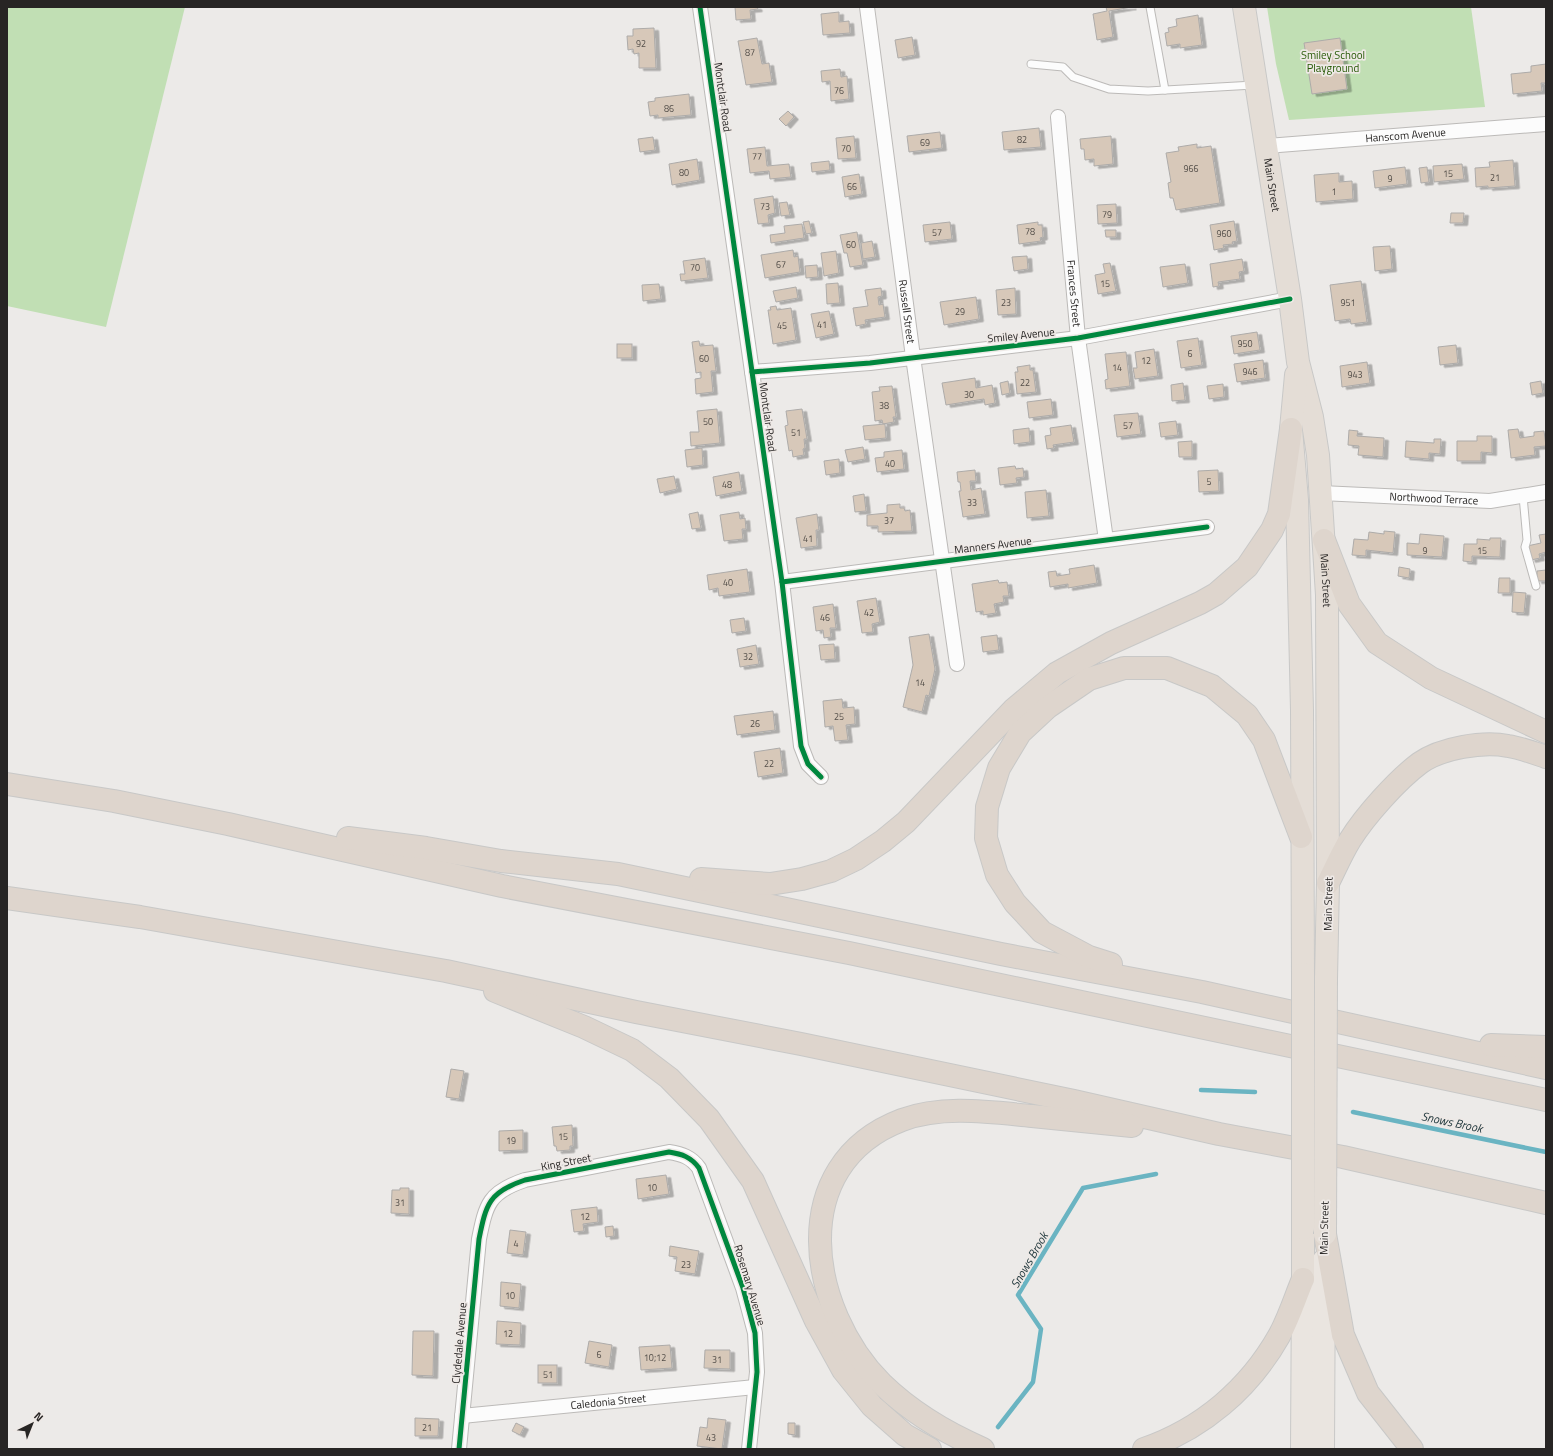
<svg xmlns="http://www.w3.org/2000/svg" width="1553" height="1456" font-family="'Titillium Web',sans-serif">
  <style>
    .green { fill: #c1dfb4 }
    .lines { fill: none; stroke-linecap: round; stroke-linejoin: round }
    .stream { stroke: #6ab4c2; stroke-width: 4.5 }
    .building { fill: #d7c8b9; stroke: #adaba9; filter: url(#shadow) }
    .service-casing { stroke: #bcbab8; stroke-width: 9 }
    .minor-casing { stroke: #bcbab8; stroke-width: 16 }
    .primary-casing { stroke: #c8c8c7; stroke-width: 24 }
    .trunk-casing { stroke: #c8c8c7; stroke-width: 24 }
    .motorway-casing { stroke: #c8c8c7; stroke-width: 24 }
    .service { stroke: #fcfcfc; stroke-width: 7 }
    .minor { stroke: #fcfcfc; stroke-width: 14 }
    .primary { stroke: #eae5e0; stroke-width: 22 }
    .trunk { stroke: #e4ddd6; stroke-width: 22 }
    .motorway { stroke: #ded5cd; stroke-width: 22 }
    .trunk-bridge-casing { stroke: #c8c8c7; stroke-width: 24; stroke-linecap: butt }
    .trunk-bridge { stroke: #e4ddd6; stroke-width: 22 }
    .cycleway-casing { stroke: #eee9e6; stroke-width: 8 }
    .cycleway { stroke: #00873e; stroke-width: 5 }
    .labels { text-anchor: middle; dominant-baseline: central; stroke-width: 3.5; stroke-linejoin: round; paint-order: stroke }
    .number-label { font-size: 9px; fill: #534e49 }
    .park-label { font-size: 11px; fill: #255804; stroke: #eee9e6 }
    .street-label { font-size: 11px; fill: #272524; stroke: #eee9e6 }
    .water-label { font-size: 12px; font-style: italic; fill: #233a3f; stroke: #eee9e6 }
  </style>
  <defs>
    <filter id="shadow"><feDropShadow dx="4.5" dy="2.5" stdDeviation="0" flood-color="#0004"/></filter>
  </defs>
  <rect width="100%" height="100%" fill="#eceae8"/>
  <g class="green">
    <polygon points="7,7 185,7 106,327 7,306"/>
    <polygon points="1267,7 1471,7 1485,107 1289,120 1276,64"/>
  </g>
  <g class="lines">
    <g class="stream">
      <polyline points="1201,1090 1255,1092"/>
      <polyline points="1353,1112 1546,1152"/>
      <polyline points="998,1427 1033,1382 1041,1329 1018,1295 1083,1188 1156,1174"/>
    </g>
  </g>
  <g class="building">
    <polygon points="735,7 757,7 758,9 750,10 751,19 736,20"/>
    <polygon points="1106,7 1132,7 1109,11 1113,37 1097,40 1093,14 1107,11"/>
    <polygon points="839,12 839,22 849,21 850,33 823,35 821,14"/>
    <polygon points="1198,15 1202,45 1180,48 1180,44 1167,46 1165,33 1169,32 1168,28 1177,26 1176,19"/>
    <polygon points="654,28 656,68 639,68 639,53 634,54 633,49 628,50 627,36 633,36 633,29"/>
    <polygon points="912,37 915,55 898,58 895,40"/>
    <polygon points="757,38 762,64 769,63 772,82 746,85 738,41"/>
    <polygon points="1340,38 1347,89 1312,94 1304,43"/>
    <polygon points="1546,64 1546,88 1545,83 1541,83 1542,91 1513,94 1511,74 1531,72 1531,66"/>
    <polygon points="840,69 841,77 847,76 849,99 831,101 830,81 822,82 821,71"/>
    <polygon points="689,94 691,115 658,118 658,115 650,116 648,102 655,101 655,98"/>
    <polygon points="788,111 794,117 786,126 779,119"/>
    <polygon points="1039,128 1041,147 1004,150 1002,132"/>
    <polygon points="940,132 942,148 909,152 907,136"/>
    <polygon points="854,136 856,158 838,159 836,138"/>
    <polygon points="1111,136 1113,164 1094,166 1094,159 1085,160 1084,149 1081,149 1080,139"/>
    <polygon points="653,137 655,150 640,152 638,139"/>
    <polygon points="1197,144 1197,148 1211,146 1220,203 1176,210 1173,198 1170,198 1168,183 1171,182 1166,153 1179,151 1178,147"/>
    <polygon points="765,147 767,166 789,164 791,177 770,179 769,171 750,173 747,149"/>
    <polygon points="697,159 700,180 672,185 669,164"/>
    <polygon points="1513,160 1515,186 1488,188 1488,186 1476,187 1475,168 1490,167 1489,162"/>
    <polygon points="829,161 830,170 812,172 811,163"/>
    <polygon points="1462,164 1464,179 1434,182 1433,166"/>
    <polygon points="1405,167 1407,184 1375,188 1373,171"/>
    <polygon points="1427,167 1429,182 1421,183 1419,168"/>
    <polygon points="1339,173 1339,182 1352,181 1353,199 1316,202 1314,175"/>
    <polygon points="859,174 862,194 845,197 842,177"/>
    <polygon points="773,196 775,213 768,215 769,223 758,224 754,199"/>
    <polygon points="787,202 790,215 781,216 779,203"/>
    <polygon points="1116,204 1117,223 1098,224 1097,205"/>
    <polygon points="1451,213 1464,213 1463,223 1450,223"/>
    <polygon points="809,221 812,233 806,234 803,222"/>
    <polygon points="1234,221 1237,241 1232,242 1233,244 1223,245 1224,248 1214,250 1210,225"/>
    <polygon points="950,222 952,239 925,242 923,225"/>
    <polygon points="1038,222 1038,225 1042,225 1043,237 1040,238 1041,241 1019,244 1017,225"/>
    <polygon points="802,224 804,238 771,243 770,235 785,233 784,226"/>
    <polygon points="1105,230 1116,230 1116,237 1106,237"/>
    <polygon points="857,232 863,265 850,267 847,253 844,253 840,235"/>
    <polygon points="872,241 875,257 863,259 861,243"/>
    <polygon points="1390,246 1392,269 1375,271 1373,247"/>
    <polygon points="793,250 794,257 798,256 800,272 765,278 761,255"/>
    <polygon points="836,251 839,273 824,276 821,253"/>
    <polygon points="1027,256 1028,269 1014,271 1012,257"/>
    <polygon points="705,258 708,278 681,281 680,274 685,274 683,261"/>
    <polygon points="1242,259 1244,271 1239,272 1240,279 1218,282 1219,286 1213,287 1210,264"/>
    <polygon points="1110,263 1116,291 1098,294 1095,275 1105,273 1103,264"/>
    <polygon points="1185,264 1188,283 1163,287 1160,267"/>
    <polygon points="817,265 818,277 806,278 805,266"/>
    <polygon points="1361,281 1367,322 1351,324 1350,319 1335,321 1330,285"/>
    <polygon points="838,283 840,303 827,304 826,284"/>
    <polygon points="659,284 661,299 643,301 642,285"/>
    <polygon points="796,287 798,298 776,302 773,291"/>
    <polygon points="881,288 882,296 878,297 879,305 883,304 885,317 865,320 866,324 856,326 853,308 868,306 865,290"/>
    <polygon points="1015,288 1016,314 998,315 996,290"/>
    <polygon points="976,297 979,319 944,325 940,302"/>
    <polygon points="776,306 777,310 791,308 796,340 773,344 768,310 771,310 770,307"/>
    <polygon points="829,311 834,334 816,338 811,314"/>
    <polygon points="1257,332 1260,350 1234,354 1231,336"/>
    <polygon points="1198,338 1202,365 1181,368 1177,341"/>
    <polygon points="699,341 700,346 713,345 716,371 711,371 713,392 696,394 695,379 701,378 701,372 696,373 692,342"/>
    <rect x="617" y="344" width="15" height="14"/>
    <polygon points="1456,345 1458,363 1440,365 1438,347"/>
    <polygon points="1154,349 1158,376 1135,379 1133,368 1137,368 1135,352"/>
    <polygon points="1126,352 1130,386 1106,389 1105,380 1108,379 1105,354"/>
    <polygon points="1263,360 1265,378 1237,382 1234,364"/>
    <polygon points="1367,362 1370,383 1342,387 1340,366"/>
    <polygon points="1030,365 1030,370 1033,370 1036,392 1017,394 1015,372 1018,372 1017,367"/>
    <polygon points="975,378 976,388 992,385 995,403 985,405 984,399 946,405 942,383"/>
    <polygon points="1008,381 1010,393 1002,395 1000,383"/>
    <polygon points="1541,381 1543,393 1532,395 1530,383"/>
    <polygon points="1183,383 1185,400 1172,401 1171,385"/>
    <polygon points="1223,384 1224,397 1209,399 1207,386"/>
    <polygon points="892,386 896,417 893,417 894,422 883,424 882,420 875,421 872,392 880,391 879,387"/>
    <polygon points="1051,399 1053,415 1029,418 1027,402"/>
    <polygon points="717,409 720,443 691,446 690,432 699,432 697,411"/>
    <polygon points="802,409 807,439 804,439 805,448 803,449 804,455 793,457 792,450 789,451 785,426 788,425 786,411"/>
    <polygon points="1138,413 1141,434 1117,437 1114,415"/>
    <polygon points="1176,421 1178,435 1161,437 1159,423"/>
    <polygon points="885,424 886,438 865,440 863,426"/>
    <polygon points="1071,425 1074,442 1053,445 1054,448 1047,449 1045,436 1051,435 1050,428"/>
    <polygon points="1029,428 1030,442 1014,444 1013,430"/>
    <polygon points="1518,429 1520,438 1534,436 1534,432 1544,431 1546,446 1534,447 1535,455 1511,458 1508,430"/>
    <polygon points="1349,430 1358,431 1357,436 1384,438 1383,457 1358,455 1359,446 1348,445"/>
    <polygon points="1477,436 1492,436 1492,453 1481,452 1481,461 1457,461 1457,441 1477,441"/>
    <polygon points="1434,439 1441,439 1440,454 1429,453 1429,459 1405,457 1406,441 1434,443"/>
    <polygon points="1192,441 1192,457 1179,457 1178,442"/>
    <polygon points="863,447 865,459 848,462 845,450"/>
    <polygon points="702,448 703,465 687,467 685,450"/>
    <polygon points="902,450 904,469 877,472 875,458 884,457 884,452"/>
    <polygon points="839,459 840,473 826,475 824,461"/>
    <polygon points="1015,466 1016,469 1023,468 1024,477 1016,478 1017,483 1000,485 998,468"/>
    <polygon points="975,470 976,481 970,481 971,490 981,488 985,514 963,517 959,491 961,491 960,482 958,482 957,472"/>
    <polygon points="1218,470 1219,491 1199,492 1198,471"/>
    <polygon points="739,472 742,491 716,496 713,477"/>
    <polygon points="674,476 677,489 660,493 657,479"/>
    <polygon points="1046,490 1049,516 1027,518 1025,492"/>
    <polygon points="864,494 866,511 855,512 853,496"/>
    <polygon points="900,504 900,508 904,508 905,511 910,510 912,531 878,532 878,526 867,526 867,515 887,513 887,505"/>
    <polygon points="698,512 701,528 692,529 689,514"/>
    <polygon points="739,512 740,519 745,518 746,529 742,529 743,539 724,541 720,515"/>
    <polygon points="817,514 819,530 816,530 817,546 801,548 796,518"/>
    <polygon points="1384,531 1395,532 1393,553 1366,550 1366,556 1352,555 1354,539 1368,540 1369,532 1384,534"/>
    <polygon points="1420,534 1444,536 1442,557 1407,555 1407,543 1419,544"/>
    <polygon points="1546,534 1546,552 1539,554 1540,558 1531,560 1527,546 1541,543 1539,535"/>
    <polygon points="1490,538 1501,538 1500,557 1472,556 1472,562 1463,561 1464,544 1477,544 1477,539 1490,540"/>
    <polygon points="1094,565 1097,583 1068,588 1068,584 1050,587 1048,572 1056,571 1057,576 1070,574 1069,569"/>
    <polygon points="1399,567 1410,569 1409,578 1398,576"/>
    <polygon points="747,569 750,592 719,596 718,588 709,590 707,575"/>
    <polygon points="1546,570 1546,581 1537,581 1537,571"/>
    <polygon points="1499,578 1510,578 1510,593 1498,593"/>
    <polygon points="998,580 999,583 1007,582 1009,596 1003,596 1004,602 994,604 996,613 983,615 983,611 976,612 972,584"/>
    <polygon points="1513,592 1526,593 1524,613 1512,612"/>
    <polygon points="876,598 880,622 872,624 873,632 862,633 857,601"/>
    <polygon points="833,604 836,628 830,628 831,637 824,638 823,630 816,631 813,607"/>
    <polygon points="744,618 746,631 732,633 730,620"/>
    <polygon points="929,634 935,669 929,696 926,695 922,712 903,707 913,665 909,637"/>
    <polygon points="997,635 999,650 983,652 981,637"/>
    <polygon points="834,644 835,659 821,660 819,645"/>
    <polygon points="756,645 759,664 740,667 737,649"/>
    <polygon points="842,699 843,708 854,707 855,724 846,725 848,740 835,741 833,726 825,727 823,701"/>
    <polygon points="773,711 775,730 737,735 734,716"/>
    <polygon points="780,748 783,773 758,777 754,752"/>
    <polygon points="451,1069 464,1071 459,1099 446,1097"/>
    <polygon points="572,1125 573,1146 570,1146 570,1150 557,1151 556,1146 554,1146 552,1127"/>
    <polygon points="523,1130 523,1150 499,1151 499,1131"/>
    <polygon points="666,1175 669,1194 638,1199 636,1179"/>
    <polygon points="400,1188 409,1188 409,1214 391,1213 392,1190 400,1190"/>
    <polygon points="597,1207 598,1222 583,1224 584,1231 574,1232 571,1210"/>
    <polygon points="613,1226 614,1236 606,1237 605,1227"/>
    <polygon points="510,1230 526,1232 523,1255 507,1253"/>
    <polygon points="670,1246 699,1251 695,1274 675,1271 677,1257 669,1256"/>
    <polygon points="501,1282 521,1284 519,1308 500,1306"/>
    <polygon points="497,1321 521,1323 520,1345 496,1344"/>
    <polygon points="413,1331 434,1331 433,1376 412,1375"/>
    <polygon points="589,1341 612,1345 609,1367 585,1363"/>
    <polygon points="670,1345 672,1368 641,1370 639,1347"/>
    <polygon points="705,1350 730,1350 730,1369 704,1368"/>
    <rect x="538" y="1365" width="19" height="18"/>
    <polygon points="415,1418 439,1419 438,1436 415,1436"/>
    <polygon points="708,1418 726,1420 722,1449 697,1446 700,1427 707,1428"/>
    <polygon points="516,1423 524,1427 520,1435 512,1431"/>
    <polygon points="788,1423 795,1423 795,1435 788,1434"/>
  </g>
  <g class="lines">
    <g class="service-casing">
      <g id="service">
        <polyline points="1150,7 1165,90"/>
        <polyline points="1031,64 1063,67 1073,77 1109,89 1148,91 1254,85"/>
        <polyline points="1523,496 1527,540 1525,547 1536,586"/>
      </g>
    </g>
    <g class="minor-casing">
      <g id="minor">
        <polyline points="700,7 782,582 801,746 808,764 821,777"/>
        <path id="s1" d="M867,7L913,357L957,664"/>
        <path id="s2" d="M1058,117L1078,338L1106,540"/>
        <path id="s3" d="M1266,146L1546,124"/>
        <polyline points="752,372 870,363 1078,338 1290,299"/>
        <path id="s4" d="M1321,493L1490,501L1546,492"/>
        <polyline points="782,582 1207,527"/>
        <path id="s5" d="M462,1416L755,1387"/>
        <path d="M459,1449L479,1239C486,1204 489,1192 525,1180L669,1152C682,1154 691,1157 699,1168L743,1288L755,1333L757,1372L749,1449"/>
      </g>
    </g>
    <g class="primary-casing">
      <g id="primary">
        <polyline points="1302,1449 1303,1279"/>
        <polyline points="1323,1449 1324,1260"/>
      </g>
    </g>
    <g class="trunk-casing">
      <g id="trunk">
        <path id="s6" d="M1244,7L1290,299L1298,362L1312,417L1318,455L1327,595L1328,883L1326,979"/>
        <polyline points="1296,375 1291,429 1297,500 1302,710 1303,974"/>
        <polyline points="1303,1228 1303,1279"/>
      </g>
    </g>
    <g class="motorway-casing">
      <g id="motorway">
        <polyline points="1324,540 1349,604 1377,643 1431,678 1546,732"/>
        <polyline points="7,784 114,801 228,824 502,886 849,953 1546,1100"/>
        <polyline points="348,838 426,848 501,861 618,874 1001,954 1202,992 1546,1068"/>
        <polyline points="701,879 770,884 802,879 831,871 856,859 883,841 906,822 1013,710 1057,673 1111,643 1200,603 1216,594 1247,567 1272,530 1279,514 1291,429"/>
        <path d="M1328,883C1335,869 1342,853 1350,840C1365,816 1397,780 1420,763C1441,748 1483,741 1508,746C1521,748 1534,753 1546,757"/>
        <polyline points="7,898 140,917 446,971 636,1012 801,1044 1074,1101 1219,1134 1343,1157 1546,1203"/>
        <polyline points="1111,964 1089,957 1042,932 1015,903 997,875 986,838 987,807 999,768 1020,733 1048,707 1089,679 1124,668 1167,668 1212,686 1247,715 1264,740 1301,837"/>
        <polyline points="495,991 584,1027 632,1050 669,1078 709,1119 753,1181 816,1321 843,1370 872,1406 905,1435 930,1449"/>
        <polyline points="1491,1045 1546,1047"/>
        <polyline points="1325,1234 1343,1335 1368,1393 1412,1449"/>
        <path d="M983,1449C946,1433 912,1413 882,1384C808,1310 784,1165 902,1120C943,1105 989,1112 1032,1116C1065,1119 1099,1123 1132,1126"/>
        <path d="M1144,1449C1202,1429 1249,1389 1279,1336C1289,1318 1295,1298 1303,1279"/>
      </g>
    </g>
    <use href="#service" class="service"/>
    <use href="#minor" class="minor"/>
    <use href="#primary" class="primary"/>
    <use href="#trunk" class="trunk"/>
    <use href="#motorway" class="motorway"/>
    <g class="trunk-bridge-casing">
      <g id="trunk-bridge">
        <polyline points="1303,1228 1303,974"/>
        <polyline points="1325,1234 1326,979"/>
      </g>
    </g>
    <use href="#trunk-bridge" class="trunk-bridge"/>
    <g class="cycleway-casing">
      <g id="cycleway">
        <polyline points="700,7 782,582 801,746 808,764 821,777"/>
        <polyline points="752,372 870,363 1078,338 1290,299"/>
        <polyline points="782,582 1207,527"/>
        <path d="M459,1449L479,1239C486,1204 489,1192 525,1180L669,1152C682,1154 691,1157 699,1168L743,1288L755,1333L757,1372L749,1449"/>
      </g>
    </g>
    <use href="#cycleway" class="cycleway"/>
  </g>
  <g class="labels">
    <g class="number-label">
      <text x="641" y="43">92</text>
      <text x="750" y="52">87</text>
      <text x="839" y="90">76</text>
      <text x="669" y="108">86</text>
      <text x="1022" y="139">82</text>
      <text x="925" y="142">69</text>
      <text x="846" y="148">70</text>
      <text x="757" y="156">77</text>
      <text x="1191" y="168">966</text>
      <text x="684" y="172">80</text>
      <text x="1448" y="173">15</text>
      <text x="1495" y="177">21</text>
      <text x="1390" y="178">9</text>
      <text x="852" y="186">66</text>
      <text x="1334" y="191">1</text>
      <text x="765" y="206">73</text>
      <text x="1107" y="214">79</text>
      <text x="1030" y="231">78</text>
      <text x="937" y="232">57</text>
      <text x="1224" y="233">960</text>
      <text x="851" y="244">60</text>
      <text x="781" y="264">67</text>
      <text x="695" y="267">70</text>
      <text x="1105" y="283">15</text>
      <text x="1006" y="302">23</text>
      <text x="1348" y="302">951</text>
      <text x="960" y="311">29</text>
      <text x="822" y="324">41</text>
      <text x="782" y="325">45</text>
      <text x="1245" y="343">950</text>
      <text x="1190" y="353">6</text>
      <text x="704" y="358">60</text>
      <text x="1146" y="360">12</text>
      <text x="1117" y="367">14</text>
      <text x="1250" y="371">946</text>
      <text x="1355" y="374">943</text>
      <text x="1025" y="382">22</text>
      <text x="969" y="394">30</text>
      <text x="884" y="405">38</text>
      <text x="708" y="421">50</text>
      <text x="1128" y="425">57</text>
      <text x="796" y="432">51</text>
      <text x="890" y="463">40</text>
      <text x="1209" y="481">5</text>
      <text x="727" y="484">48</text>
      <text x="972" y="502">33</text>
      <text x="889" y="520">37</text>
      <text x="808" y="538">41</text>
      <text x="1425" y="550">9</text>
      <text x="1482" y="550">15</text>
      <text x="728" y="582">40</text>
      <text x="869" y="612">42</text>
      <text x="825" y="617">46</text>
      <text x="748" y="656">32</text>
      <text x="920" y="682">14</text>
      <text x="839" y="716">25</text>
      <text x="755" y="723">26</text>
      <text x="769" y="763">22</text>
      <text x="563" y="1136">15</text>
      <text x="511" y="1140">19</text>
      <text x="652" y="1187">10</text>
      <text x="400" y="1202">31</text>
      <text x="585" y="1216">12</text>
      <text x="516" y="1243">4</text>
      <text x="686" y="1264">23</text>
      <text x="510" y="1295">10</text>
      <text x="508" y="1333">12</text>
      <text x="599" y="1354">6</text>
      <text x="655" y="1357">10;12</text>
      <text x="717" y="1359">31</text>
      <text x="548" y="1374">51</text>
      <text x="427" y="1427">21</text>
      <text x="711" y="1437">43</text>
    </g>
    <g class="park-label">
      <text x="1333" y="55">Smiley School<tspan x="1333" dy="13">Playground</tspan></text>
    </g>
    <g class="street-label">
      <text transform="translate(723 97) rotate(82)">Montclair Road</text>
      <text stroke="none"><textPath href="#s3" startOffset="140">Hanscom Avenue</textPath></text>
      <text stroke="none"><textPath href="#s6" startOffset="180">Main Street</textPath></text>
      <text stroke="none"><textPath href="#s2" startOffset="177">Frances Street</textPath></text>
      <text stroke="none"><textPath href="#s1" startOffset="307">Russell Street</textPath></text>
      <text transform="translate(1021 335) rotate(-6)">Smiley Avenue</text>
      <text transform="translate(768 417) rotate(82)">Montclair Road</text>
      <text stroke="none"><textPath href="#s4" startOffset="113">Northwood Terrace</textPath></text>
      <text transform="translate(993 545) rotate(-7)">Manners Avenue</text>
      <text stroke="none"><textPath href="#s6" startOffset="580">Main Street</textPath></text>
      <text transform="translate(1328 904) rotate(-89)">Main Street</text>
      <text transform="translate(566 1162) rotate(-11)">King Street</text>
      <text transform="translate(1324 1228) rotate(-89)">Main Street</text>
      <text transform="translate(750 1285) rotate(73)">Rosemary Avenue</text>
      <text transform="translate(459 1343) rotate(-85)">Clydedale Avenue</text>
      <text stroke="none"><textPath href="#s5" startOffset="147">Caledonia Street</textPath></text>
    </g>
    <g class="water-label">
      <text transform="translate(1452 1122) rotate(12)">Snows Brook</text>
      <text transform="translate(1029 1260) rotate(-60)">Snows Brook</text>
    </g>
  </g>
  <rect width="1553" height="1456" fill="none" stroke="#272524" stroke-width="16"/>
  <g transform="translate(32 1424) rotate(43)" stroke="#eee9e6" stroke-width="3" paint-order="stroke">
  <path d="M0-3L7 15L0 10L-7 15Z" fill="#272524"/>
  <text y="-6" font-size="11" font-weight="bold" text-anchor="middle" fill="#272524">N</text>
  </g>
</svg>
